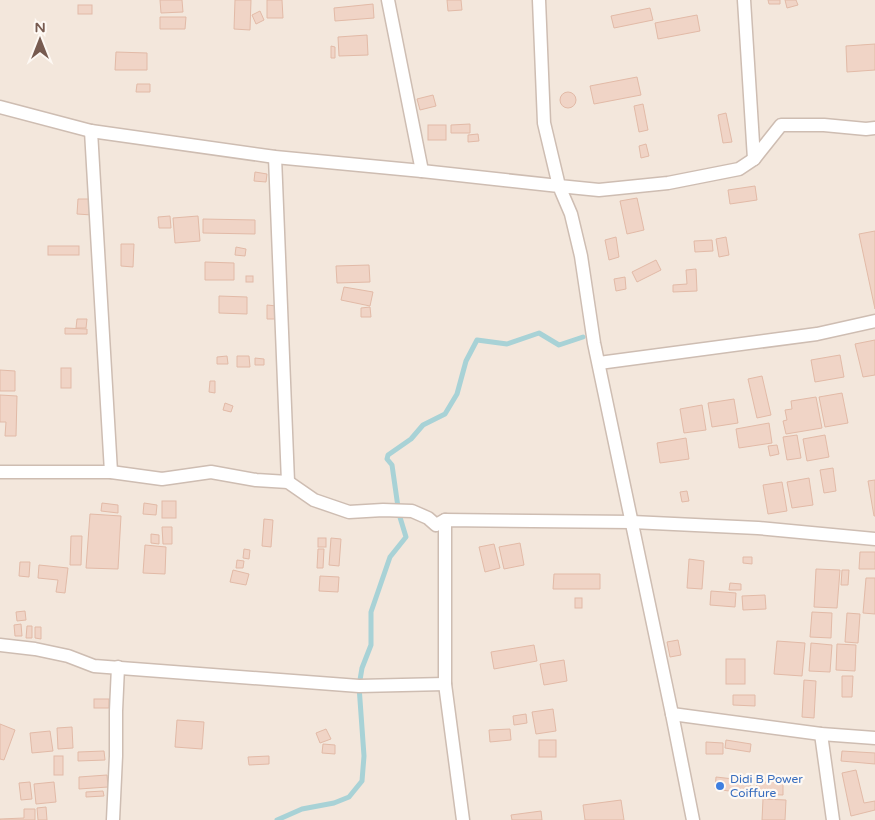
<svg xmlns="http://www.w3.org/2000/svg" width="875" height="820" font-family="'Varela Round',sans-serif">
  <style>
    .residential { fill: #f3e7dc }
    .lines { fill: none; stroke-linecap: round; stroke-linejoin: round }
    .stream { stroke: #a8d2d6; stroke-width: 5 }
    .building { fill: #f0d4c6; stroke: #e2baa7 }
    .street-casing { stroke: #cebdb2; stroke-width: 15 }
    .street { stroke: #fff; stroke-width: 12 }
    .shop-dot { fill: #3f7fe0; stroke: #fef9f4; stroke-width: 2 }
    .labels { text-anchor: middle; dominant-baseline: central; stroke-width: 4.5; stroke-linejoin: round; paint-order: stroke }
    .shop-label { font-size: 12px; fill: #366cbe; stroke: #fef9f4; text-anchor: start }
  </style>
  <rect width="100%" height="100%" fill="#fcf5ed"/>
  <rect class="residential" x="0" y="0" width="875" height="820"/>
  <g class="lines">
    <polyline class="stream" points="277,820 302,809 334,803 349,797 362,781 364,756 359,686 362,668 371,645 371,612 390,557 406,537 399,514 392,465 387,459 388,455 411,439 423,425 445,414 457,394 466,361 477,340 507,344 539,333 559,345 583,337"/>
  </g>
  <g class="building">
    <polygon points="160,0 182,0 183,12 161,13"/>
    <polygon points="235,0 251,0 250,30 234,29"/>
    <polygon points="267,0 282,0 283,18 267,18"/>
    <polygon points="447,0 461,0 462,10 448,11"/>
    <polygon points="768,0 780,0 780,4 769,4"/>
    <polygon points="785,0 796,0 798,5 787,8"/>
    <polygon points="373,4 374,18 335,21 334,8"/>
    <rect x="78" y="5" width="14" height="9"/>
    <polygon points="650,8 653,20 614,28 611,16"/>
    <polygon points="260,11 264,20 256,24 252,15"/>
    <polygon points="697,15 700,31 658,39 655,23"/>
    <polygon points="160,17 186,17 185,29 160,29"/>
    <polygon points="367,35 368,55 339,56 338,37"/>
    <polygon points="875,44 875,70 847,72 846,46"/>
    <polygon points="331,46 335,47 335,58 331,58"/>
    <polygon points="116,52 147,53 147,70 115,70"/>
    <polygon points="637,77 641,95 594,104 590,86"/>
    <polygon points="137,84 150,84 150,92 136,92"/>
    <circle cx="568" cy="100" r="8"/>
    <polygon points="433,95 436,106 420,110 417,99"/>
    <polygon points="643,104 648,130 639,132 634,106"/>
    <polygon points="726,113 732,142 723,143 718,115"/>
    <polygon points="470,124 470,133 451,133 451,125"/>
    <rect x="428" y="125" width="18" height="15"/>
    <polygon points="478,134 479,141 468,142 468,135"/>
    <polygon points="646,144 649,156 641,158 639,146"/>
    <polygon points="255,172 267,174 266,182 254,181"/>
    <polygon points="755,186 757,200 730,204 728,190"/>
    <polygon points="637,198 644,230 627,234 620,201"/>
    <polygon points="78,199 92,199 92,215 77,214"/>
    <polygon points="170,216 171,228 159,228 158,217"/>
    <polygon points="198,216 200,241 175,243 173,218"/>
    <polygon points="203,219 255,220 255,234 203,233"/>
    <polygon points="875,231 875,309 859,234"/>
    <polygon points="616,237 619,257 609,260 605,240"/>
    <polygon points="726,237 729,255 719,257 716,239"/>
    <polygon points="712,240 713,251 695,252 694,241"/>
    <polygon points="121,244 134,244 133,267 121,266"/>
    <rect x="48" y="246" width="31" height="9"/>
    <polygon points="236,247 246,249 245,256 235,255"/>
    <polygon points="656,260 661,270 637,282 632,272"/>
    <polygon points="205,262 234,263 234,280 205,280"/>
    <polygon points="369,265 370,282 337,283 336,266"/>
    <polygon points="696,269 697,291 673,292 673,285 687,284 686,270"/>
    <rect x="246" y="276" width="7" height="6"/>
    <polygon points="625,277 626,289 616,291 614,279"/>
    <polygon points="344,287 373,292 370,306 341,300"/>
    <polygon points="219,296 247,297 247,314 219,313"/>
    <polygon points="267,305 277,306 277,319 267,319"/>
    <polygon points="370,307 371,317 361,317 361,308"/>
    <polygon points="77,319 87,319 86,328 76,328"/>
    <polygon points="65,328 87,329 87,334 65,334"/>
    <polygon points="875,340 875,375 863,377 855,344"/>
    <polygon points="840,355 844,377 815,382 811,360"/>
    <polygon points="227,356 228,364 217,364 217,357"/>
    <polygon points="237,356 249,356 250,367 237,367"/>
    <polygon points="255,358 264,359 264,365 255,365"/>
    <rect x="61" y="368" width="10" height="20"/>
    <polygon points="0,370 15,371 15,391 0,391"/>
    <polygon points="762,376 771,415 757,418 748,379"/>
    <polygon points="210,381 215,381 215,393 209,392"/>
    <polygon points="842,393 848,423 825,427 819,397"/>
    <polygon points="0,395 17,396 16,436 5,436 6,422 0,422"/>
    <polygon points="816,397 822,428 786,434 783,421 787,420 785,410 792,409 791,401"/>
    <polygon points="734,399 738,423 712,427 708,403"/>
    <polygon points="225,403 233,406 231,412 223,410"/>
    <polygon points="702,405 706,430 684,433 680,409"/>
    <polygon points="769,423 772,443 739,448 736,429"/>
    <polygon points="797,435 801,458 787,460 783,437"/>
    <polygon points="825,435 829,457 807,461 803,439"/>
    <polygon points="686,438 689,459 660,463 657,443"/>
    <polygon points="777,445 779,454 770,456 768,446"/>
    <polygon points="833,468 836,491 824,493 820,470"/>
    <polygon points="809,478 813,505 792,508 787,482"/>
    <polygon points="875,480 875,516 874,516 868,481"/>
    <polygon points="782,482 787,511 768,514 763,485"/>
    <polygon points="687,491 689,501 682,502 680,492"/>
    <rect x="162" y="501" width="14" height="17"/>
    <polygon points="102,503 118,505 118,513 101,511"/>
    <polygon points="144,503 157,505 156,515 143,514"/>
    <polygon points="90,514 121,516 118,569 86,568"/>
    <polygon points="264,519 273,520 271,547 262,546"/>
    <polygon points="162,527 172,527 172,544 163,544"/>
    <polygon points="151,534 159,535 159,544 151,543"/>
    <polygon points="71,536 82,536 81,565 70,565"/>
    <rect x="318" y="538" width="8" height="9"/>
    <polygon points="331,538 341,539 339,566 329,565"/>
    <polygon points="520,543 524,565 504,569 499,547"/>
    <polygon points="494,544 500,568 485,572 479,547"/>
    <polygon points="145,545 166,547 165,574 143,573"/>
    <polygon points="244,549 250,550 249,559 243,558"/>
    <polygon points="318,549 324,549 323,568 317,568"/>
    <polygon points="860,552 875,552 875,569 859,569"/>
    <polygon points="743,557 752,557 752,564 743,563"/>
    <polygon points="689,559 704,561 702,589 687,588"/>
    <polygon points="237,560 244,561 243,568 236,568"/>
    <polygon points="20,562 30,562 29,577 19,576"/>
    <polygon points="39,565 68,568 65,593 56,592 58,580 38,578"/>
    <polygon points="816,569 840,570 837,608 814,607"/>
    <polygon points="233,570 249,574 246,585 230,582"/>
    <polygon points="842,570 849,570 848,585 841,585"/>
    <polygon points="554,574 600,574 600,589 553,589"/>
    <polygon points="320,576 339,577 338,592 319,591"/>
    <polygon points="866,578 875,578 875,614 863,613"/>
    <polygon points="730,583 741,584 741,590 729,590"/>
    <polygon points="711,591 736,593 735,607 710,605"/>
    <polygon points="765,595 766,609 743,610 742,596"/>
    <rect x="575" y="598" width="7" height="10"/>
    <polygon points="25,611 26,620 17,621 16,612"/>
    <polygon points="812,612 832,613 831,638 810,637"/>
    <polygon points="847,613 860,614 858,643 845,642"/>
    <polygon points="21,624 22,636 15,636 14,625"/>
    <polygon points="27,626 32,626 32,638 26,638"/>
    <polygon points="35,627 41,627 41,639 35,638"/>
    <polygon points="678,640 681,655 670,657 667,642"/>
    <polygon points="777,641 805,643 802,676 774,674"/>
    <polygon points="811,643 832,645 830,672 809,671"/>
    <polygon points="837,644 856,645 855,671 836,670"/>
    <polygon points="534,645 537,661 494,669 491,652"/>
    <rect x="726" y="659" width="19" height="25"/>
    <polygon points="564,660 567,681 544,685 540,664"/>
    <polygon points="842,676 853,676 852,697 842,697"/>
    <polygon points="804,680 816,681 814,718 802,717"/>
    <polygon points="733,695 755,695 755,706 733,705"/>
    <rect x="94" y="699" width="15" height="9"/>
    <polygon points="553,709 556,731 536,734 532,712"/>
    <polygon points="526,714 527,723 514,725 513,716"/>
    <polygon points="177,720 204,722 202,749 175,747"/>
    <polygon points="0,724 15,730 4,760 0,759"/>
    <polygon points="72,727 73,748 58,749 57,728"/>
    <polygon points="326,729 331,739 320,743 316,733"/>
    <polygon points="510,729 511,740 490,742 489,730"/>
    <polygon points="50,731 53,751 32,753 30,733"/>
    <rect x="539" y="740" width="17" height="17"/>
    <polygon points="726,740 751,744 750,752 725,748"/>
    <polygon points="706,742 723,743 723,754 706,754"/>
    <polygon points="323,744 335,745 335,754 322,753"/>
    <polygon points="104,751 105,760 78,761 78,752"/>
    <polygon points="842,751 875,753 875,764 841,761"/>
    <rect x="54" y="756" width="9" height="19"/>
    <polygon points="269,756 269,764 249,765 248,757"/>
    <polygon points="856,770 864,803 875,801 875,810 851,816 842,773"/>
    <polygon points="107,775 108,787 79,789 79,777"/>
    <polygon points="716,777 751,781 750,794 715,789"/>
    <polygon points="30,782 32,799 21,800 19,783"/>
    <polygon points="54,782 56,802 36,804 34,784"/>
    <polygon points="757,782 783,782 783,795 756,794"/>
    <polygon points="103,791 104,796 86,797 86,792"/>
    <polygon points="763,799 786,800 785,820 762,820"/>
    <polygon points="621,800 624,820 585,820 583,805"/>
    <polygon points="46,807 47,820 38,820 37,808"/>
    <polygon points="24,809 35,809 35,820 0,820 0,819 24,818"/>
    <polygon points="541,811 542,820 512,820 511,815"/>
  </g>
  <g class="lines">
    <g class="street-casing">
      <g id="street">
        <polyline points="388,0 422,171"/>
        <polyline points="539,0 544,123 559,186 599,190 668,183 739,169 754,159 781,125 824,125 866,129 875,128"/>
        <polyline points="744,0 754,159"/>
        <polyline points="0,107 91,131 275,157 422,171 559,186 571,214 581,256 594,343 672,714 693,820"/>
        <polyline points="91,131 111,472"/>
        <polyline points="275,157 288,482"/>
        <polyline points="599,363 817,334 875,321"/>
        <polyline points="0,472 111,472 162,479 211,472 256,480 288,482 314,500 349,512 383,510 412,511 428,518 436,525 445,520"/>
        <polyline points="0,645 35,649 68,656 94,666 359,686 445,684"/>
        <polyline points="672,714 821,734 875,738"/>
        <polyline points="821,734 833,820"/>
        <polyline points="113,820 116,756 116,711 118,667"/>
        <polyline points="463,820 445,684 445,520 632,522 758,528 875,539"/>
      </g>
    </g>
    <use href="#street" class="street"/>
  </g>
  <circle class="shop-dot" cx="720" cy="786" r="5"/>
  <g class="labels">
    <g class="shop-label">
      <text x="730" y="779">Didi B Power<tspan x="730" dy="14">Coiffure</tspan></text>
    </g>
  </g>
  <g transform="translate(40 40)" stroke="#fef9f4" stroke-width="4" paint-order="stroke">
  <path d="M0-4L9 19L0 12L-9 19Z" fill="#775b50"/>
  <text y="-8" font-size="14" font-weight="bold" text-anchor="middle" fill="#775b50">N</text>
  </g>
</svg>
